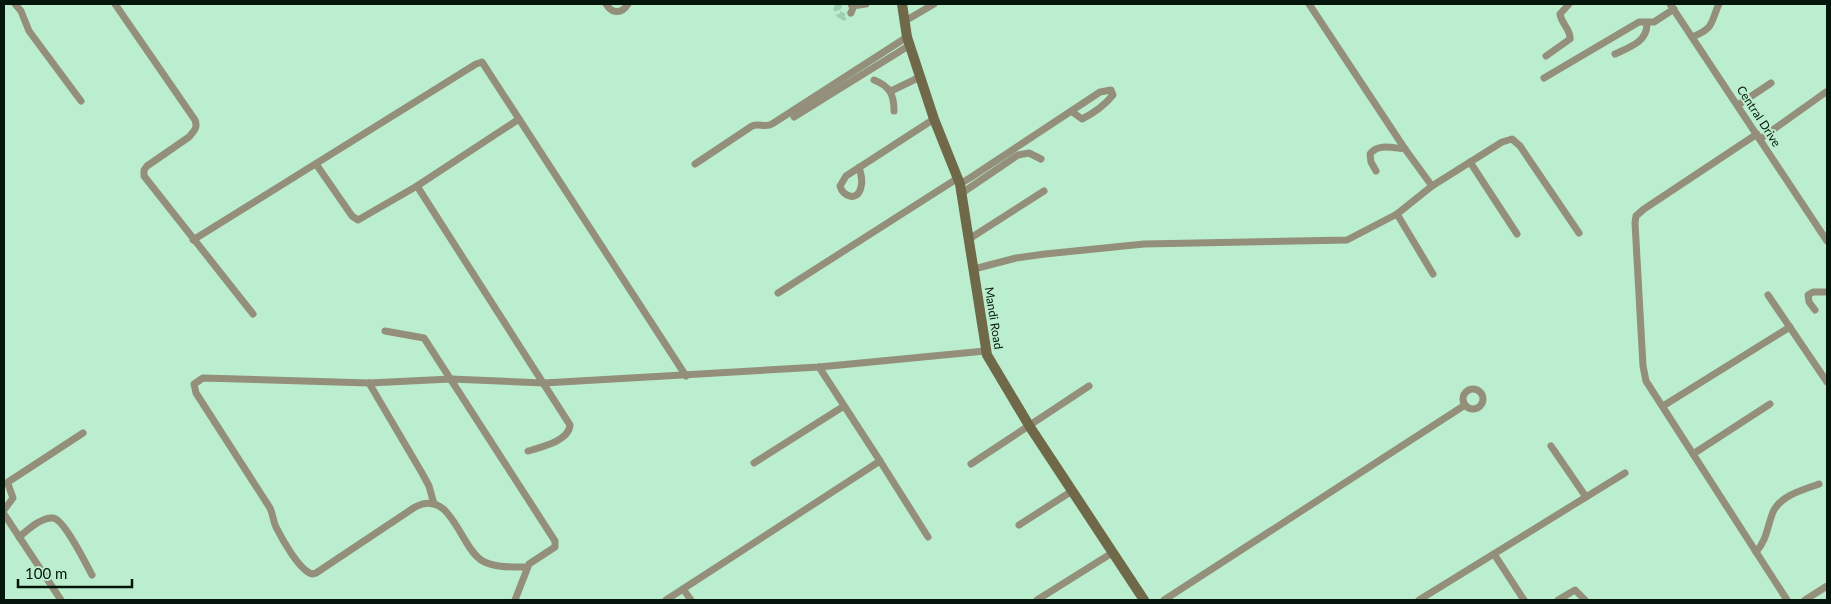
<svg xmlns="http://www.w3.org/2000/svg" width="1831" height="604" font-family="Lato,sans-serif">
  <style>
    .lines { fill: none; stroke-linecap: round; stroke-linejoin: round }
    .street-tunnel { stroke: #a0ceb1; stroke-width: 7; stroke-dasharray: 7 3.5; stroke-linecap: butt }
    .street { stroke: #938f7a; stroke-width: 7 }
    .secondary { stroke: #6f694a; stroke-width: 10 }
    .labels { text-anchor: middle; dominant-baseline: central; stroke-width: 4; stroke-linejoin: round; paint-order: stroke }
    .street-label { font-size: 12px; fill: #04160c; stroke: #bbeece }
  </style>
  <rect width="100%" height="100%" fill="#bbeece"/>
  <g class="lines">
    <polyline class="street-tunnel" points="839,4 837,9 839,14 844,17 851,13"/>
    <g class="street">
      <polyline points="15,4 21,11 29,31 81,101"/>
      <path d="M115,4L195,120C198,128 194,131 189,137L147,166L144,170V176L253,314"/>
      <path d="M606,4C612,14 622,14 628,4"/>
      <polyline points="851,4 853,8 851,13"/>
      <polyline points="1309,4 1405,149 1432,186"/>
      <polyline points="1670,4 1827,241"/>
      <polyline points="852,6 866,4"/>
      <polyline points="905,21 934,4"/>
      <path d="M1692,37C1715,28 1710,23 1719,4"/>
      <path d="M1615,54C1630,47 1647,42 1647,24"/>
      <path d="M1546,56L1570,39C1571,30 1561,23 1560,14L1569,4"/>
      <polyline points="1544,78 1639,22 1654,22 1674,9"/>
      <path d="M874,80C890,86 894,95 894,111"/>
      <polyline points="891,91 920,77"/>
      <polyline points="1738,105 1771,83"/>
      <polyline points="794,117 910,45"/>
      <polyline points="1757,134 1644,209 1636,216 1635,223 1643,366 1646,381 1787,600"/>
      <polyline points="1760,139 1826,92"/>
      <polyline points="1470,162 1517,234"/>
      <polyline points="316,164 352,216 358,220 417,186 519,119"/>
      <path d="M695,164L752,126C759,123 765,128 772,124L907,37"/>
      <path d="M859,167C861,174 863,181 861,187C858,202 843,197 840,186L846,176L934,119"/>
      <path d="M1376,171L1371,162L1370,154C1378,143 1393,148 1405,149"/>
      <path d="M960,184L973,176L1100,92L1111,90L1113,95C1104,106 1094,113 1082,119L1071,111"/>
      <path d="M417,186L570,425C569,441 541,447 528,451"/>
      <polyline points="962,193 1018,155 1029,153 1041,159"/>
      <polyline points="1397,214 1433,274"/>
      <polyline points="969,239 1044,191"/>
      <polyline points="193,240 476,64 482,62 686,376"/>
      <polyline points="974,269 1016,258 1045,254 1144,244 1347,240 1397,214 1432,186 1502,142 1512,139 1520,146 1579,233"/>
      <polyline points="778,293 958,178"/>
      <polyline points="1768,295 1827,382"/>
      <polyline points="1815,310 1809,302 1808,295 1813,292 1827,292"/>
      <polyline points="385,331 424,338 555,541 555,547 529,564 515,600"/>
      <polyline points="369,383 422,473 429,486 434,504"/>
      <circle cx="1473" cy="399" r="10"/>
      <polyline points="1663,406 1790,327"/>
      <polyline points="1551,446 1586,497"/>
      <polyline points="1693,454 1770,404"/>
      <polyline points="880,461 928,537"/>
      <polyline points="754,463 844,406"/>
      <polyline points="971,464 1089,386"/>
      <polyline points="4,510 13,498 8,484 8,482 83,433"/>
      <polyline points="4,514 61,600"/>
      <polyline points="1019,525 1072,491"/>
      <path d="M19,537C28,530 41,517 53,518C64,519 86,564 92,575"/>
      <path d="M1756,552C1767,540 1767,527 1773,512C1781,495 1803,490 1819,484"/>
      <polyline points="1494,554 1524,600"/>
      <path d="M527,567C512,567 493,568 481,560C459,545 451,488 415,507L316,573L312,574C299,570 282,539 276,527C273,521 273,514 270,508L196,393L194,384L203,378L369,383L451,379L544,383L819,367L985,351"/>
      <polyline points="683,589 691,600"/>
      <polyline points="666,600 880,461 819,367"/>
      <polyline points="1037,600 1112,553"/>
      <polyline points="1164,600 1465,405"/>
      <polyline points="1419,600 1625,473"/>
      <polyline points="1558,600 1575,590 1585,600"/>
      <polyline points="1805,600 1827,586"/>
    </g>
    <polyline class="secondary" points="902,4 907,37 934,119 960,184 987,355 1030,427 1144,600"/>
  </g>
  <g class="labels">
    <g class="street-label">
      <text transform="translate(1759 116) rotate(57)">Central Drive</text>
      <text transform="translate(994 318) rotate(81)">Mandi Road</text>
    </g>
  </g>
  <rect width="1831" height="604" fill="none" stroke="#04160c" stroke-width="10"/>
  <path d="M18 579v8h114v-8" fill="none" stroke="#04160c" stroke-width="2.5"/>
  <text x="25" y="579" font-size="15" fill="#04160c" stroke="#bbeece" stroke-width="4" paint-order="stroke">100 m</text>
</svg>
